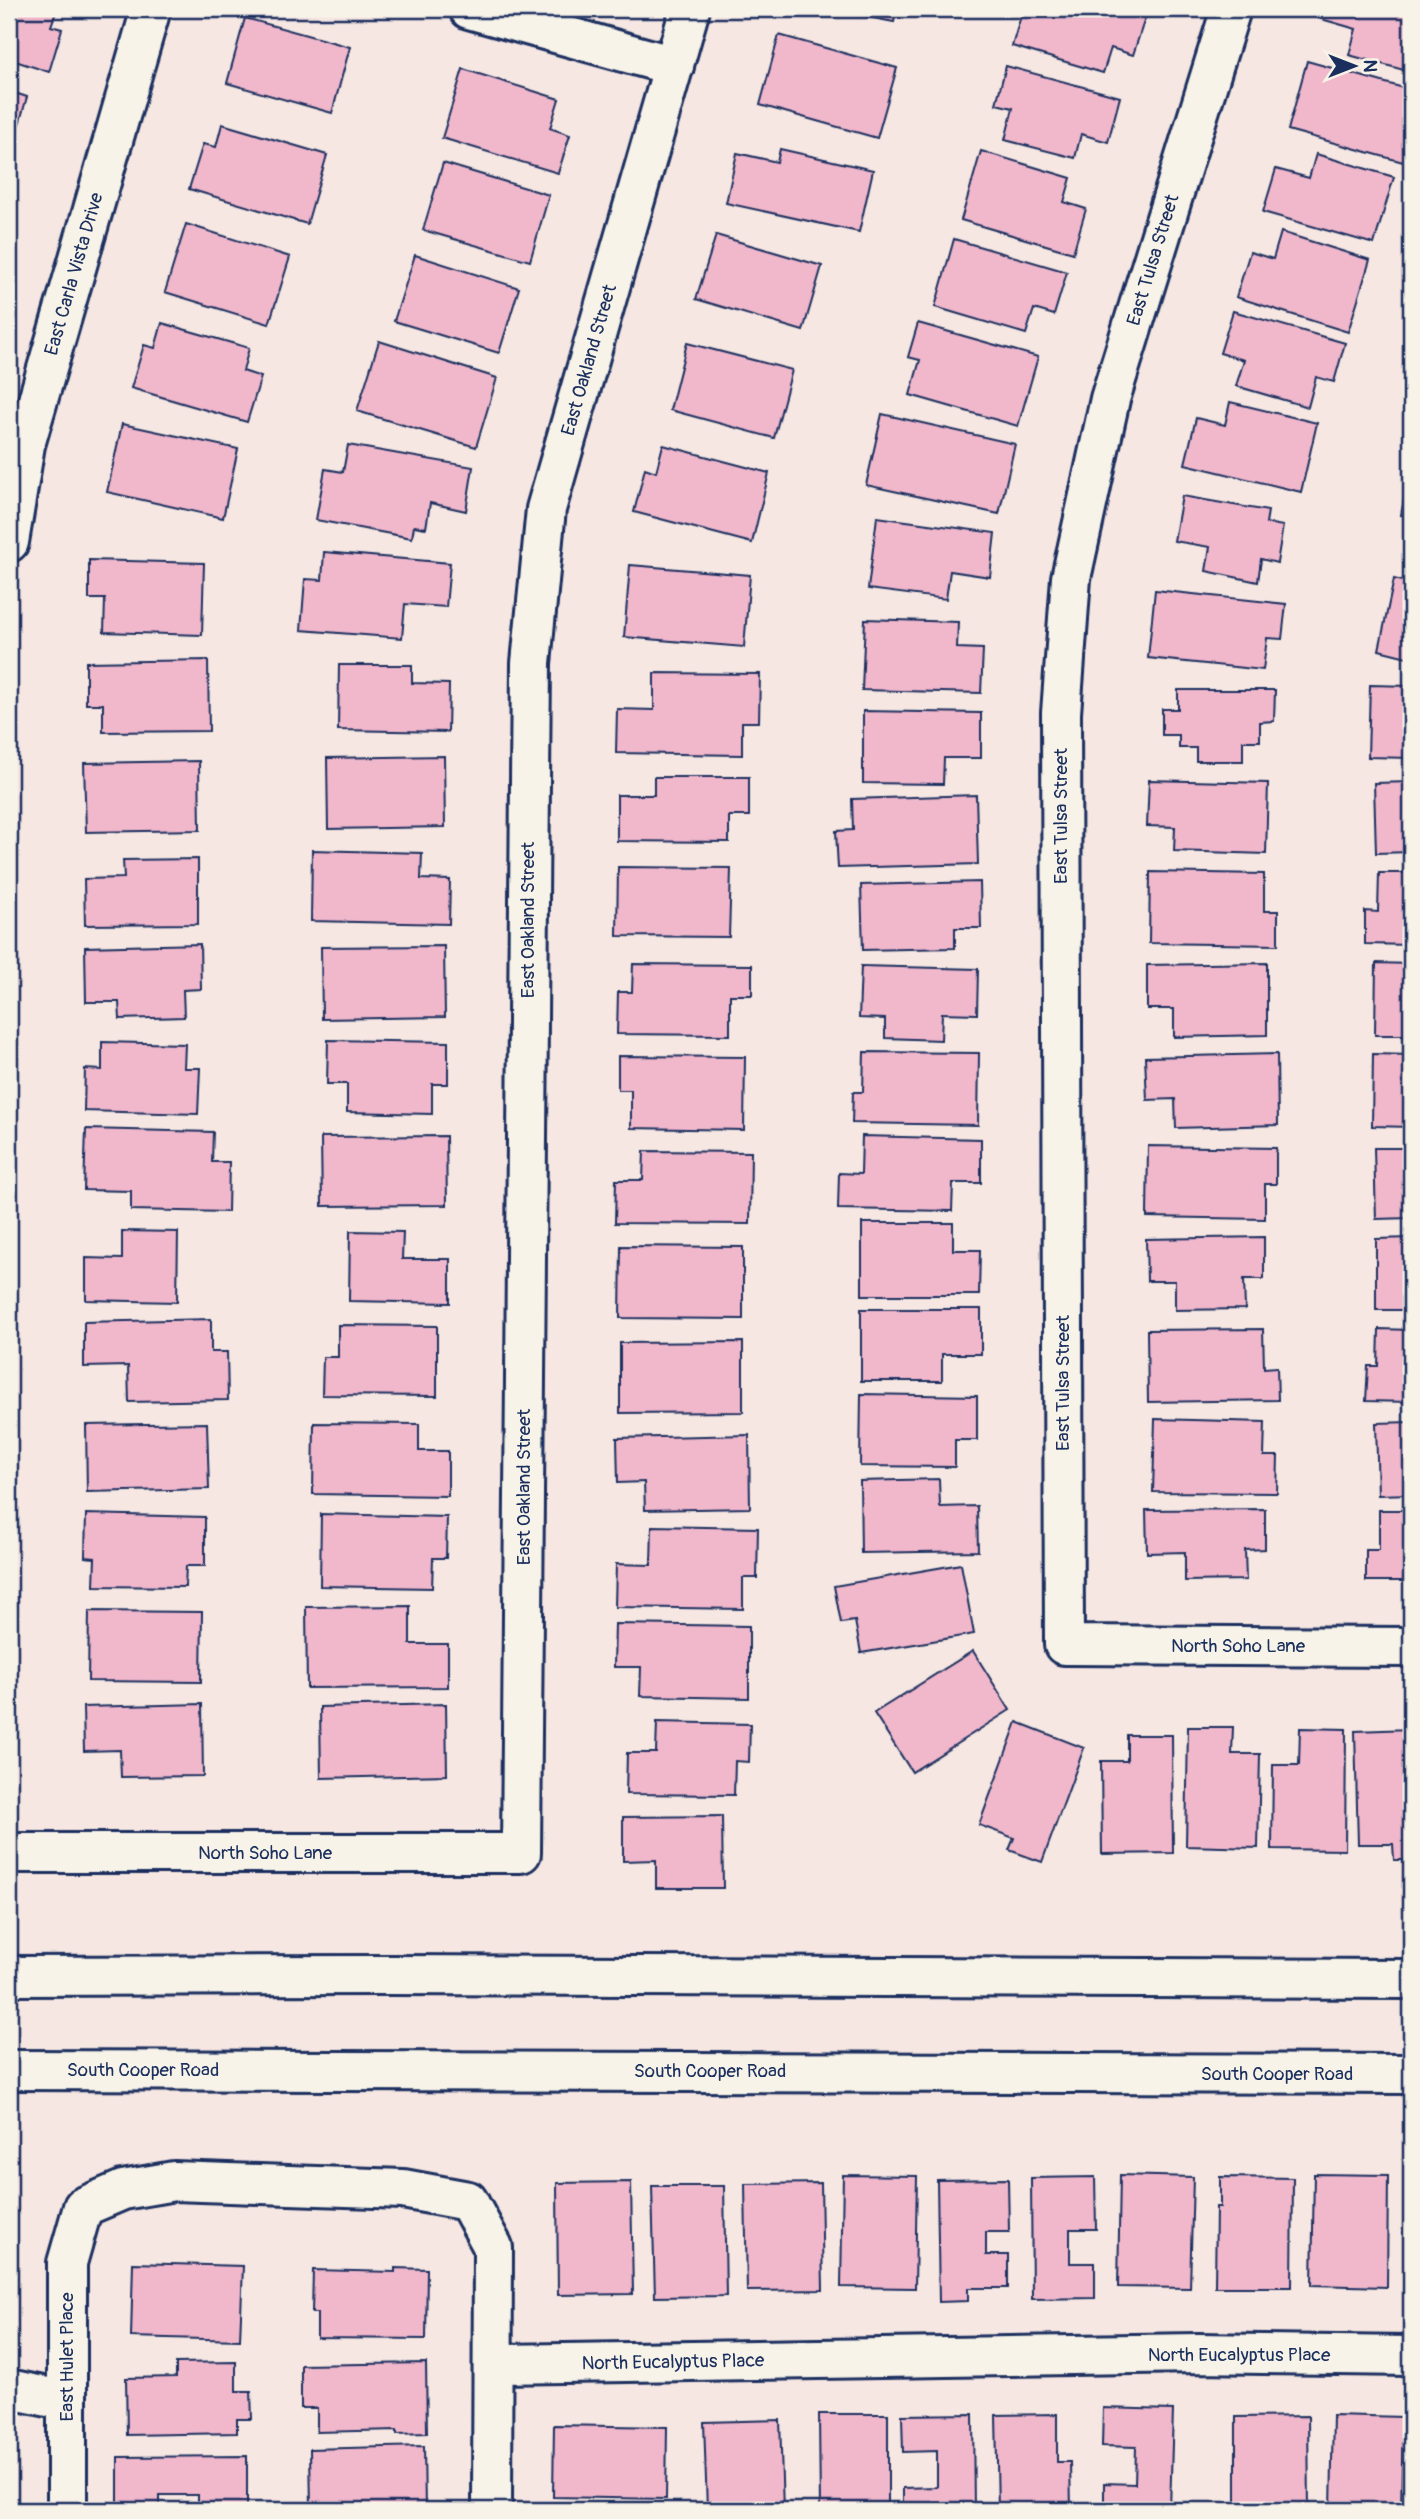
<svg xmlns="http://www.w3.org/2000/svg" width="1420" height="2519" font-family="Pangolin,sans-serif">
  <style>
    .building { fill: #f1b8cc; stroke: #1b2f5e; stroke-width: 2 }
    .lines { fill: none; stroke-linecap: round; stroke-linejoin: round }
    .minor-casing { stroke: #1b2f5e; stroke-width: 44 }
    .secondary-casing { stroke: #1b2f5e; stroke-width: 44 }
    .minor { stroke: #f7f3e8; stroke-width: 38 }
    .secondary { stroke: #f7f3e8; stroke-width: 38 }
    .labels { text-anchor: middle; dominant-baseline: central; stroke-width: 5; stroke-linejoin: round; paint-order: stroke }
    .street-label { font-size: 19px; fill: #1b2f5e; stroke: #f7f3e8 }
  </style>
  <rect width="100%" height="100%" fill="#f6e7e2"/>
  <filter id="ink" filterUnits="userSpaceOnUse"><feTurbulence type="fractalNoise" baseFrequency=".0143" numOctaves="2"/><feDisplacementMap in="SourceGraphic" scale="14" xChannelSelector="R" yChannelSelector="G"/><feConvolveMatrix kernelMatrix="1 2 1 2 8 2 1 2 1" color-interpolation-filters="sRGB"/></filter>
  <g filter="url(#ink)">
    <g class="building">
      <polygon points="9,9 57,9 51,26 62,29 49,72 9,59"/>
      <polygon points="826,9 897,9 894,22"/>
      <polygon points="1023,9 1136,9 1147,12 1133,55 1111,48 1103,73 1012,46"/>
      <polygon points="1321,9 1411,9 1411,72 1349,55 1356,29 1318,18"/>
      <polygon points="245,18 350,47 332,113 227,83"/>
      <polygon points="779,35 897,68 877,138 760,105"/>
      <polygon points="1307,61 1411,90 1411,132 1403,162 1288,130"/>
      <polygon points="1006,66 1120,97 1108,142 1081,134 1075,158 1005,140 1013,108 996,104"/>
      <polygon points="463,69 559,99 550,128 570,135 558,173 442,138"/>
      <polygon points="9,91 27,97 9,159"/>
      <polygon points="222,124 327,155 307,224 189,189 203,144 216,147"/>
      <polygon points="780,149 873,170 859,232 726,203 737,153 777,162"/>
      <polygon points="981,151 1071,178 1064,202 1086,209 1073,253 961,220"/>
      <polygon points="1316,154 1394,177 1374,244 1263,212 1276,169 1309,178"/>
      <polygon points="443,163 549,195 530,261 423,230"/>
      <polygon points="186,224 290,257 269,324 165,292"/>
      <polygon points="1281,232 1370,260 1348,332 1236,297 1250,252 1273,259"/>
      <polygon points="716,235 822,266 803,331 696,299"/>
      <polygon points="954,239 1067,272 1054,315 1034,309 1026,334 935,307"/>
      <polygon points="415,255 519,288 499,353 394,321"/>
      <polygon points="1233,311 1345,343 1334,382 1316,377 1308,407 1236,386 1244,360 1220,353"/>
      <polygon points="162,323 249,348 243,371 261,377 247,422 131,388 144,345 155,348"/>
      <polygon points="918,323 1038,357 1018,426 910,395 920,360 908,357"/>
      <polygon points="379,341 497,378 476,447 357,411"/>
      <polygon points="687,343 792,370 774,438 670,410"/>
      <polygon points="1230,402 1317,423 1301,492 1185,464 1196,418 1225,425"/>
      <polygon points="882,414 1015,444 999,514 866,485"/>
      <polygon points="122,424 238,449 223,518 107,492"/>
      <polygon points="348,445 473,467 466,511 430,503 426,528 414,526 412,538 316,520 325,469 343,472"/>
      <polygon points="663,445 769,473 752,543 634,512 645,468 656,472"/>
      <polygon points="1407,483 1411,484 1411,559 1403,557 1411,516 1401,515"/>
      <polygon points="1182,496 1268,511 1266,523 1283,526 1277,563 1261,559 1258,582 1206,571 1210,547 1174,541"/>
      <polygon points="877,517 995,533 990,577 950,571 946,599 868,589"/>
      <polygon points="324,552 450,563 446,607 405,604 402,638 301,630 305,579 322,580"/>
      <polygon points="89,560 204,563 202,635 104,632 105,599 89,599"/>
      <polygon points="630,565 750,575 744,647 624,637"/>
      <polygon points="1394,579 1411,583 1411,658 1379,650"/>
      <polygon points="1155,590 1286,604 1282,639 1267,638 1263,670 1148,658"/>
      <polygon points="865,619 958,622 957,648 983,649 981,693 862,690"/>
      <polygon points="208,660 209,731 103,732 103,704 86,704 86,662"/>
      <polygon points="339,665 412,665 412,683 449,684 448,732 338,730"/>
      <polygon points="654,673 760,674 759,722 742,722 742,755 616,753 617,709 654,710"/>
      <polygon points="1370,685 1411,686 1411,758 1368,757"/>
      <polygon points="1178,690 1275,690 1274,721 1260,722 1260,741 1243,741 1243,761 1196,761 1196,748 1179,748 1179,735 1162,735 1162,709 1178,709"/>
      <polygon points="863,711 981,713 981,758 944,758 943,784 863,783"/>
      <polygon points="444,756 445,827 328,829 327,758"/>
      <polygon points="199,761 200,830 86,832 84,763"/>
      <polygon points="654,777 749,777 749,816 729,816 729,842 617,841 617,795 654,795"/>
      <polygon points="1149,780 1268,783 1266,854 1174,851 1175,827 1147,826"/>
      <polygon points="1411,782 1411,852 1376,853 1374,783"/>
      <polygon points="976,795 978,864 838,868 836,831 853,830 852,799"/>
      <polygon points="312,850 422,853 421,879 450,880 449,924 311,921"/>
      <polygon points="198,859 198,924 85,925 84,879 124,878 123,860"/>
      <polygon points="618,867 731,868 729,937 617,936"/>
      <polygon points="1150,872 1264,874 1264,911 1278,911 1278,945 1149,943"/>
      <polygon points="1379,873 1411,873 1411,945 1365,944 1365,911 1378,912"/>
      <polygon points="980,882 981,928 955,928 955,948 863,950 861,885"/>
      <polygon points="200,944 201,989 183,990 184,1017 120,1019 119,1002 86,1002 85,947"/>
      <polygon points="444,946 445,1017 322,1019 321,947"/>
      <polygon points="1267,963 1267,1035 1174,1037 1174,1009 1147,1009 1147,965"/>
      <polygon points="1376,963 1411,964 1411,1035 1375,1035"/>
      <polygon points="633,964 752,965 752,995 730,995 730,1035 617,1034 618,992 632,992"/>
      <polygon points="861,966 978,969 977,1014 942,1013 941,1040 885,1038 885,1019 859,1018"/>
      <polygon points="328,1040 448,1042 448,1084 432,1084 432,1114 347,1112 347,1084 327,1084"/>
      <polygon points="102,1042 185,1044 184,1068 200,1068 198,1114 84,1111 85,1069 102,1070"/>
      <polygon points="864,1052 979,1053 978,1125 852,1123 853,1092 863,1092"/>
      <polygon points="1277,1054 1278,1125 1176,1128 1175,1099 1147,1100 1145,1057"/>
      <polygon points="1373,1054 1411,1055 1411,1127 1372,1126"/>
      <polygon points="618,1056 745,1057 744,1130 631,1128 631,1090 618,1090"/>
      <polygon points="86,1129 213,1132 212,1162 229,1162 228,1212 131,1210 131,1191 84,1190"/>
      <polygon points="446,1136 447,1205 322,1206 321,1137"/>
      <polygon points="862,1136 981,1139 981,1183 953,1183 952,1211 838,1209 839,1173 861,1174"/>
      <polygon points="1148,1146 1276,1148 1276,1184 1265,1184 1265,1219 1147,1217"/>
      <polygon points="1374,1148 1411,1148 1411,1218 1376,1219"/>
      <polygon points="644,1151 751,1152 750,1224 615,1223 616,1180 643,1180"/>
      <polygon points="862,1223 953,1223 953,1250 980,1250 979,1295 862,1295"/>
      <polygon points="122,1231 178,1232 177,1302 86,1300 86,1258 122,1259"/>
      <polygon points="350,1231 403,1232 402,1259 450,1259 450,1303 349,1301"/>
      <polygon points="1264,1237 1264,1279 1244,1279 1245,1309 1175,1310 1175,1281 1147,1281 1146,1239"/>
      <polygon points="1411,1238 1411,1310 1376,1310 1376,1239"/>
      <polygon points="621,1246 743,1247 743,1319 620,1318"/>
      <polygon points="861,1309 981,1309 981,1354 942,1354 942,1381 861,1381"/>
      <polygon points="211,1319 211,1352 227,1352 228,1400 129,1402 128,1366 84,1367 84,1322"/>
      <polygon points="338,1325 437,1326 437,1396 322,1395 323,1357 338,1357"/>
      <polygon points="1263,1329 1264,1368 1277,1367 1278,1400 1148,1402 1147,1330"/>
      <polygon points="1379,1329 1411,1330 1411,1402 1366,1401 1368,1366 1378,1366"/>
      <polygon points="743,1342 743,1412 620,1413 620,1343"/>
      <polygon points="861,1394 977,1396 977,1440 955,1440 955,1467 860,1466"/>
      <polygon points="1155,1419 1265,1422 1264,1456 1278,1456 1277,1493 1153,1492"/>
      <polygon points="1411,1422 1411,1494 1378,1495 1376,1423"/>
      <polygon points="207,1423 209,1489 87,1492 86,1425"/>
      <polygon points="314,1423 419,1424 419,1451 448,1451 448,1496 313,1494"/>
      <polygon points="749,1435 750,1508 645,1510 644,1482 618,1483 617,1438"/>
      <polygon points="939,1479 940,1507 977,1506 978,1551 861,1553 860,1481"/>
      <polygon points="1265,1509 1265,1549 1245,1550 1246,1580 1185,1581 1185,1552 1147,1553 1146,1510"/>
      <polygon points="1379,1510 1411,1510 1411,1581 1366,1581 1366,1550 1379,1550"/>
      <polygon points="86,1514 205,1517 205,1566 186,1566 185,1587 94,1586 95,1558 85,1557"/>
      <polygon points="321,1514 447,1517 446,1558 433,1558 432,1588 320,1586"/>
      <polygon points="652,1526 758,1528 757,1578 743,1578 743,1609 615,1607 616,1564 651,1565"/>
      <polygon points="961,1564 974,1634 861,1653 855,1621 841,1623 834,1586"/>
      <polygon points="410,1606 410,1644 448,1644 448,1687 307,1688 306,1607"/>
      <polygon points="89,1611 202,1612 201,1682 88,1681"/>
      <polygon points="615,1624 749,1626 749,1698 640,1696 641,1667 614,1667"/>
      <polygon points="973,1651 1010,1710 912,1772 874,1713"/>
      <polygon points="202,1704 203,1776 121,1777 120,1750 84,1751 83,1707"/>
      <polygon points="446,1704 447,1775 321,1778 320,1707"/>
      <polygon points="657,1722 750,1724 749,1762 735,1761 734,1795 626,1794 627,1753 656,1753"/>
      <polygon points="1017,1722 1084,1748 1042,1862 1009,1850 1014,1838 979,1825"/>
      <polygon points="1188,1727 1233,1727 1232,1754 1260,1754 1258,1848 1186,1846"/>
      <polygon points="1300,1728 1346,1729 1345,1850 1272,1849 1273,1765 1299,1765"/>
      <polygon points="1411,1729 1411,1860 1394,1860 1393,1844 1358,1844 1355,1731"/>
      <polygon points="1127,1735 1172,1735 1173,1853 1102,1854 1101,1761 1127,1761"/>
      <polygon points="722,1816 723,1888 656,1888 656,1860 623,1861 623,1817"/>
      <polygon points="1314,2174 1388,2175 1387,2287 1312,2285"/>
      <polygon points="843,2175 917,2176 915,2288 841,2287"/>
      <polygon points="1120,2175 1193,2177 1190,2288 1118,2287"/>
      <polygon points="1095,2177 1096,2229 1070,2229 1070,2263 1095,2263 1095,2298 1032,2299 1031,2178"/>
      <polygon points="1220,2177 1293,2178 1292,2287 1215,2287 1216,2207 1220,2207"/>
      <polygon points="1008,2179 1009,2232 986,2232 986,2255 1008,2255 1008,2288 968,2288 968,2301 939,2302 937,2180"/>
      <polygon points="631,2182 633,2294 558,2295 557,2183"/>
      <polygon points="821,2183 823,2290 747,2291 745,2184"/>
      <polygon points="652,2186 724,2186 726,2296 655,2297"/>
      <polygon points="133,2263 243,2266 240,2340 131,2337"/>
      <polygon points="395,2268 427,2269 426,2339 317,2338 317,2313 312,2313 313,2270 395,2272"/>
      <polygon points="236,2362 236,2391 251,2391 252,2419 237,2419 237,2433 127,2435 126,2378 176,2377 176,2363"/>
      <polygon points="426,2363 427,2433 397,2434 397,2430 317,2432 317,2408 301,2408 301,2365"/>
      <polygon points="1103,2408 1173,2410 1170,2510 1104,2510 1104,2483 1135,2484 1136,2447 1102,2446"/>
      <polygon points="819,2414 888,2414 888,2510 820,2510"/>
      <polygon points="973,2414 974,2510 903,2510 903,2488 937,2487 937,2451 903,2452 902,2415"/>
      <polygon points="1057,2414 1057,2462 1070,2462 1071,2510 998,2510 996,2415"/>
      <polygon points="1333,2415 1403,2417 1401,2510 1331,2510"/>
      <polygon points="1308,2416 1309,2510 1236,2510 1236,2417"/>
      <polygon points="780,2420 783,2510 707,2510 704,2422"/>
      <polygon points="554,2425 667,2427 666,2499 553,2497"/>
      <polygon points="424,2446 425,2510 311,2510 310,2449"/>
      <polygon points="247,2456 247,2510 198,2510 198,2495 160,2495 160,2510 118,2510 118,2457"/>
    </g>
    <g class="lines">
      <g class="minor-casing">
        <g id="minor">
          <polyline points="469,9 674,66"/>
          <polyline points="1231,9 1110,399 1071,578 1061,713 1064,1645 1411,1647"/>
          <polyline points="9,542 25,445 151,9"/>
          <polyline points="9,1853 521,1853 531,663 546,509 690,9"/>
          <polyline points="494,2364 1198,2353 1411,2356"/>
          <polyline points="9,2389 67,2401"/>
          <polyline points="67,2510 67,2263 83,2207 123,2190 174,2181 403,2189 468,2201 493,2247 492,2510"/>
        </g>
      </g>
      <g class="secondary-casing">
        <g id="secondary">
          <polyline points="9,1976 388,1975 1411,1979"/>
          <polyline points="9,2070 1411,2074"/>
        </g>
      </g>
      <use href="#minor" class="minor"/>
      <use href="#secondary" class="secondary"/>
    </g>
  </g>
  <g class="labels">
    <g class="street-label">
      <text transform="translate(1153 260) rotate(-73)">East Tulsa Street</text>
      <text transform="translate(74 274) rotate(-74)">East Carla Vista Drive</text>
      <text transform="translate(589 360) rotate(-74)">East Oakland Street</text>
      <text transform="translate(1061 816) rotate(-90)">East Tulsa Street</text>
      <text transform="translate(528 920) rotate(-90)">East Oakland Street</text>
      <text transform="translate(1063 1383) rotate(-90)">East Tulsa Street</text>
      <text transform="translate(524 1487) rotate(-90)">East Oakland Street</text>
      <text x="1238" y="1646">North Soho Lane</text>
      <text x="265" y="1853">North Soho Lane</text>
      <text x="143" y="2070">South Cooper Road</text>
      <text x="710" y="2071">South Cooper Road</text>
      <text x="1277" y="2074">South Cooper Road</text>
      <text x="1239" y="2355">North Eucalyptus Place</text>
      <text transform="translate(67 2357) rotate(-90)">East Hulet Place</text>
      <text transform="translate(673 2362) rotate(-1)">North Eucalyptus Place</text>
    </g>
  </g>
  <rect width="1420" height="2519" fill="none" stroke="#f7f3e8" stroke-width="35"/>
  <rect x="18" y="18" width="1385" height="2484" fill="none" stroke="#1b2f5e" stroke-width="2.5" filter="url(#ink)"/>
  <g transform="translate(1354 66) rotate(90)" stroke="#f7f3e8" stroke-width="5" paint-order="stroke">
  <path d="M0-5L12 26L0 18L-12 26Z" fill="#1b2f5e"/>
  <text y="-10" font-size="19" font-weight="bold" text-anchor="middle" fill="#1b2f5e">N</text>
  </g>
</svg>
